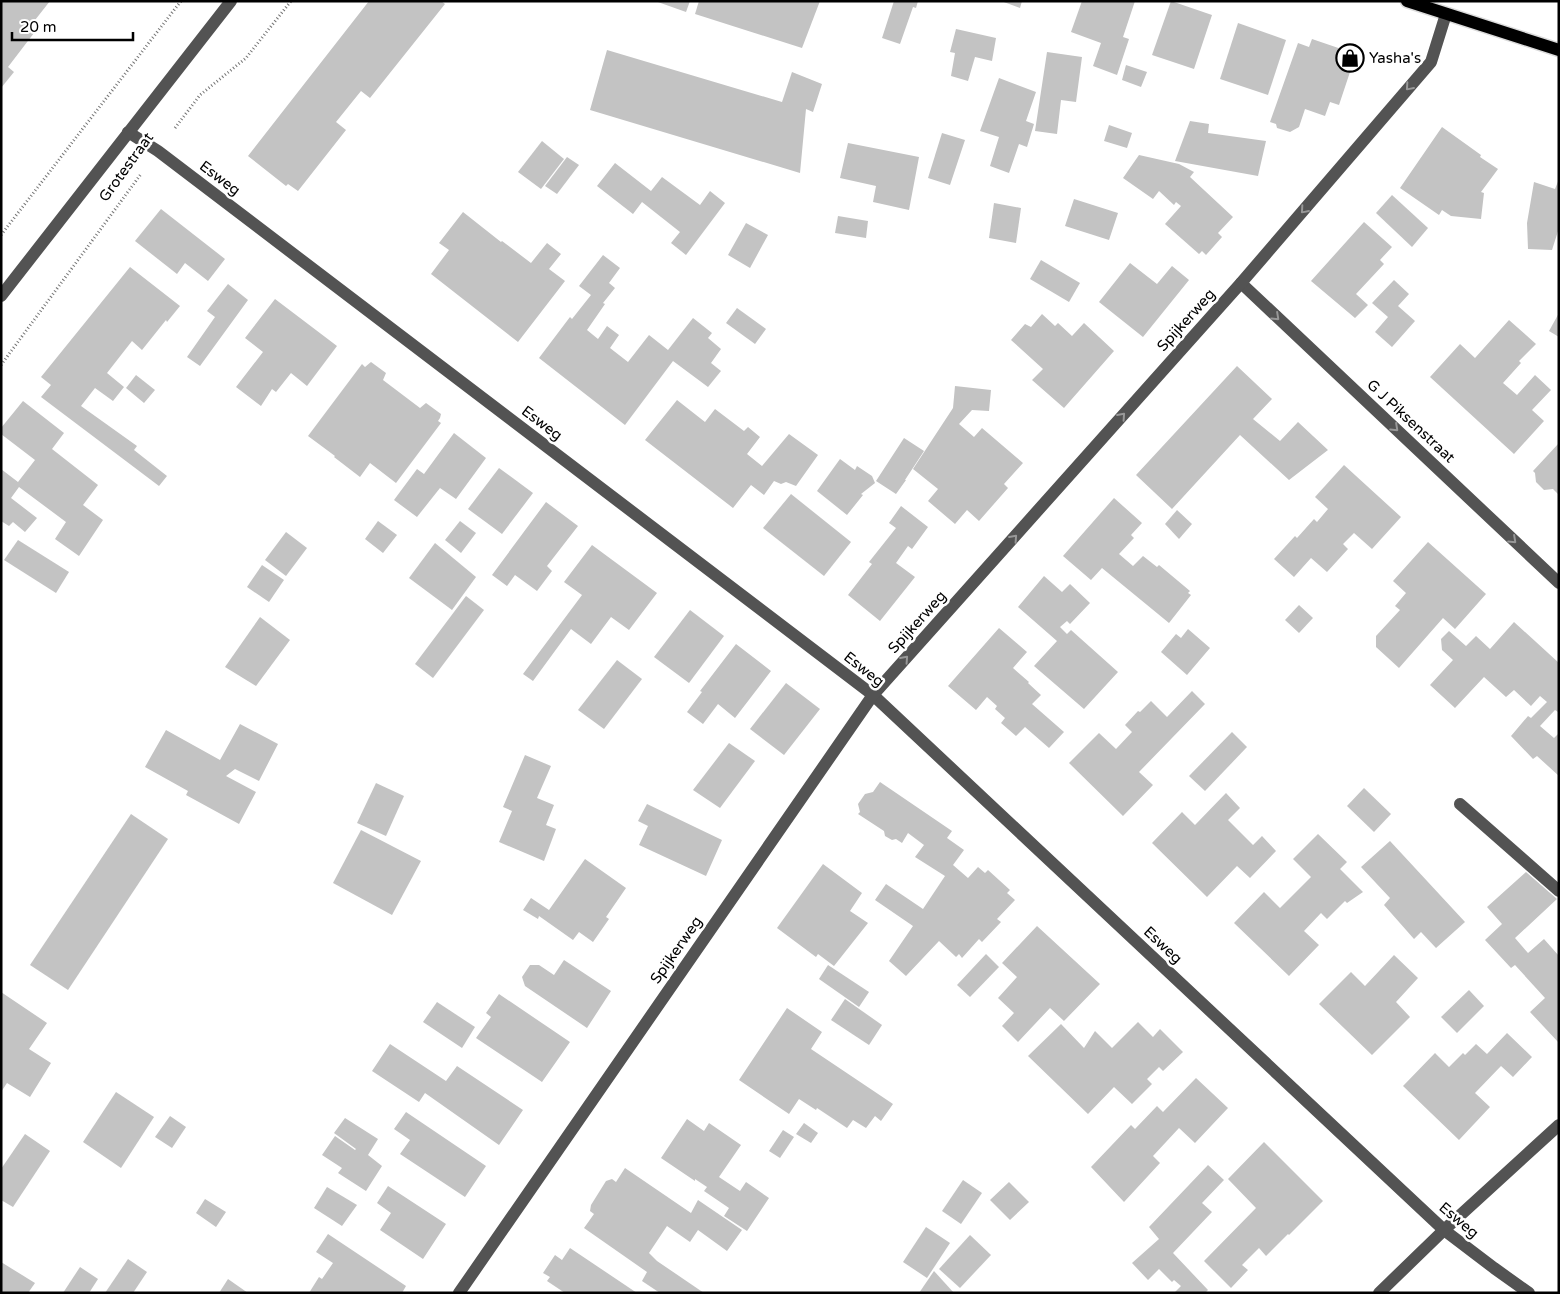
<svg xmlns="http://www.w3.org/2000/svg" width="1560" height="1294" font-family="'Varela Round',sans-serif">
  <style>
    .building { fill: #c3c3c3 }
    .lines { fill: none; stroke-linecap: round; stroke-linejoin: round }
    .major-casing { stroke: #dbdbdb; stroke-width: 15 }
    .path { stroke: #757575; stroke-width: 3; stroke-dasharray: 1 2.5; stroke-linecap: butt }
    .minor { stroke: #535353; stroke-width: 12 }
    .major { stroke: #000; stroke-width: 12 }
    .oneway { stroke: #989898 }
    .labels { text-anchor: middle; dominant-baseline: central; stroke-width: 5; stroke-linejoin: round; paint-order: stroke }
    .poi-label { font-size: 15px; fill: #000; stroke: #fff; text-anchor: start }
    .street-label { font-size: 15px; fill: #000; stroke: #fff }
  </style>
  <rect width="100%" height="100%" fill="#fff"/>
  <g class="building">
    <polygon points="1,1 50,1 28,29 34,33 8,67 14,72 1,88"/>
    <polygon points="369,1 441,1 445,4 370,98 361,91 336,122 346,130 298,191 288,184 286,186 248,156"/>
    <polygon points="655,1 690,1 686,12"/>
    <polygon points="699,1 820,1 802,48 695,14"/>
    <polygon points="894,1 918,1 916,8 913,7 900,44 882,38"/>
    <polygon points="1001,1 1022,1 1020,8"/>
    <polygon points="1082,1 1135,1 1123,37 1129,39 1117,75 1093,66 1101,43 1071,32"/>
    <polygon points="1171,1 1212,15 1194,69 1152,55"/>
    <polygon points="1238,23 1286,40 1268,95 1220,79"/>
    <polygon points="956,29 996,38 992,61 975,57 968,81 951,76 955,53 950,52"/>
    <polygon points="1312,39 1356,54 1339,105 1330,102 1325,116 1305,109 1299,127 1290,132 1277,128 1276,124 1270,122 1298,43 1309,47"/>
    <polygon points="607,50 782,102 792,72 822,84 813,112 806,109 800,173 590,110"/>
    <polygon points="1047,52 1082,57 1076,102 1061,100 1057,134 1035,131"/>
    <polygon points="1126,65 1147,72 1141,87 1122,80"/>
    <polygon points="999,78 1036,92 1026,121 1034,124 1027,147 1019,144 1009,173 990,166 999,137 980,131"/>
    <polygon points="1190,121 1209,124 1208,133 1266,141 1258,176 1175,161"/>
    <polygon points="1109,125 1132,133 1127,148 1104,141"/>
    <polygon points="1442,127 1481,155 1480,157 1498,169 1481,192 1484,193 1481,219 1451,216 1442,210 1439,215 1400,188"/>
    <polygon points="942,133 965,140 950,185 928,178"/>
    <polygon points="542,141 564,159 541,189 518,172"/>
    <polygon points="848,143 919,157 909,210 873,202 876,186 840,178"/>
    <polygon points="1139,155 1179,164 1194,172 1190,177 1233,217 1218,233 1222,237 1206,255 1202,251 1199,254 1165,224 1181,206 1176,202 1174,205 1159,191 1153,199 1123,178"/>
    <polygon points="567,157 579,165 557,194 545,186"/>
    <polygon points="615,163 651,191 662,177 700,205 710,191 725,203 686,255 671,243 680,232 642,202 633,214 597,186"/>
    <polygon points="1559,179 1559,228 1552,250 1528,249 1527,223 1534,182 1555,189"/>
    <polygon points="1392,195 1428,228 1412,247 1376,213"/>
    <polygon points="1074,199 1118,213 1109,240 1065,226"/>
    <polygon points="994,203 1021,208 1016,243 989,238"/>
    <polygon points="161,209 225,259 208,281 185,263 177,274 135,241"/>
    <polygon points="463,212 501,242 502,241 531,263 547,243 561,254 549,269 565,281 518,342 431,274 449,250 439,243"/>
    <polygon points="838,216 868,221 866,238 835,233"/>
    <polygon points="1364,222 1392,247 1380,260 1384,264 1356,294 1368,305 1355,318 1311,281"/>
    <polygon points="746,223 768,235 750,268 728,255"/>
    <polygon points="603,255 620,268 609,283 615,288 603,303 605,304 587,330 598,339 607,326 619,335 610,348 628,362 649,335 668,350 693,318 712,333 708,338 721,349 711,363 721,371 708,387 673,361 625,425 539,358 570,317 572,319 591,295 579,286"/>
    <polygon points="1041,260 1080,283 1069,302 1030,279"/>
    <polygon points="1130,263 1157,284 1172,266 1189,280 1143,337 1099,302"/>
    <polygon points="130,267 180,306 167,322 166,320 142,350 132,341 107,373 124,387 113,401 95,388 81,406 137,446 134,450 167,476 159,486 41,397 51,385 41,377"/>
    <polygon points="1394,280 1409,294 1398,306 1415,321 1392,347 1375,332 1388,317 1372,303"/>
    <polygon points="228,284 248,300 200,366 187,357 215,317 207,311"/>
    <polygon points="275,299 337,346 307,386 291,373 276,392 272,389 261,406 236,387 263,352 245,338"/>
    <polygon points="737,308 766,329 755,344 726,323"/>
    <polygon points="1559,313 1559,337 1549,331"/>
    <polygon points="1042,314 1055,326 1058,323 1072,336 1084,323 1114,351 1064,408 1032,380 1043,369 1011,340 1025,324 1031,327"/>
    <polygon points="1509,320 1536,344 1519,361 1521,363 1503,383 1517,395 1535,375 1551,390 1532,410 1544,421 1514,454 1430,377 1460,344 1475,358"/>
    <polygon points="371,362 386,373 383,380 420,408 426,403 441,414 440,418 438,421 441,423 396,483 370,463 360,477 334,457 335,456 308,436 362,364 365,367"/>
    <polygon points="1237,366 1272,399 1253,419 1280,441 1298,422 1328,450 1289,480 1240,435 1172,509 1136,475"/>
    <polygon points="136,375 155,390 144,403 126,388"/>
    <polygon points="955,386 991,390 989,411 972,410 959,424 974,437 982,428 1023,463 1004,484 1008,488 979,521 967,510 955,524 928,501 938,489 913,469 953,408"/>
    <polygon points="677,400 705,422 715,409 744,431 748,427 760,437 747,454 762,466 789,434 818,455 796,486 786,482 781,484 774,481 764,495 751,485 733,508 645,440"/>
    <polygon points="23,401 64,433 52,449 98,485 83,505 103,520 79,556 55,539 66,522 19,487 11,498 37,518 25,532 13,522 9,526 1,521 1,469 18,482 35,460 1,434 1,428"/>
    <polygon points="454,433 486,458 456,499 440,488 417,517 394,500 417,469 424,474"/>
    <polygon points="904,438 924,451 905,480 906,480 896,494 876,481"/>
    <polygon points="1559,443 1559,495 1553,489 1544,490 1536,482 1535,473 1533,471"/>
    <polygon points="840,459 855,470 857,466 872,476 875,483 861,494 863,495 847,515 817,491"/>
    <polygon points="1344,465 1401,517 1372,549 1354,533 1343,544 1348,549 1327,572 1311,558 1294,577 1274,559 1295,536 1297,538 1314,519 1317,522 1328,509 1315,497"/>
    <polygon points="499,468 533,493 502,534 468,509"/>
    <polygon points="791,494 851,542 824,576 763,528"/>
    <polygon points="1114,498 1142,523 1131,535 1134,538 1119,554 1133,566 1143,556 1157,567 1159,565 1190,591 1188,593 1191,595 1169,623 1102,568 1091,580 1063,556"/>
    <polygon points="546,502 578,526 547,566 552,571 537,591 515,575 507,586 492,575"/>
    <polygon points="901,506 928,527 912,549 908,546 896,563 915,577 880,621 848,595 872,564 869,562 896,528 889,523"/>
    <polygon points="1177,510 1192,524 1179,539 1165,524"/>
    <polygon points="378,521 397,535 383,553 365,539"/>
    <polygon points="460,521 476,533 461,553 445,540"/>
    <polygon points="286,532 307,548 286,576 265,560"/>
    <polygon points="18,540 69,572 56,593 4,560"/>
    <polygon points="1428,542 1486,594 1455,629 1443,618 1399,668 1376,647 1376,636 1400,610 1395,606 1406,593 1393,581"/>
    <polygon points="435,543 476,577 452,610 409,578"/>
    <polygon points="592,545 657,593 629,630 611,617 591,644 571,629 533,681 523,674 582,595 564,582"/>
    <polygon points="262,565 284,580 269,602 247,587"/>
    <polygon points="1044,576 1062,592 1070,584 1090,603 1070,624 1067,621 1060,627 1067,634 1071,630 1118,672 1084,709 1034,666 1057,641 1018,607"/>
    <polygon points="466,596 484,610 433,678 415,664"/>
    <polygon points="1299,605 1313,618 1299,633 1285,620"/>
    <polygon points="690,610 724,636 689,683 654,657"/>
    <polygon points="260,617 290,640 256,686 225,667"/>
    <polygon points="1514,622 1559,663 1559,711 1558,712 1555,710 1540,726 1554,738 1559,733 1559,776 1537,756 1533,759 1511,736 1528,716 1531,718 1547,702 1540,696 1531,706 1514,690 1506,697 1484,677 1455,708 1430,685 1453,660 1442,650 1441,639 1449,631 1466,646 1476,636 1490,649"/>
    <polygon points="999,628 1027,652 1013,668 1029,682 1028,683 1041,695 1032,704 1064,732 1049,748 1025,727 1016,736 1001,723 1005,718 995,709 997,706 987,697 976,710 948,686"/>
    <polygon points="1188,629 1210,648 1187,675 1161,652 1176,634 1181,638"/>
    <polygon points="736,644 771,671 735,718 718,704 703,724 687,712 702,692 700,691"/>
    <polygon points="617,660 642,679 604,729 578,710"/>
    <polygon points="786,683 820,709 784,755 750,729"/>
    <polygon points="1192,691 1205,704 1139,772 1153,785 1123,816 1069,763 1099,733 1116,749 1132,732 1125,725 1138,711 1140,712 1151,701 1167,717"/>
    <polygon points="240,724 278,744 259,781 235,769 226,776 256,792 239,824 186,795 188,791 145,767 166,730 220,760"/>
    <polygon points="1232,732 1247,747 1205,791 1189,776"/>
    <polygon points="729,743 755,761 720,808 693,790"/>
    <polygon points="525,755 551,766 537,798 554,805 546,825 556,829 544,861 499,842 512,811 503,807"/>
    <polygon points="880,782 952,831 947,838 964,850 953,865 968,878 978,867 985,873 988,870 1010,890 1007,893 1015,900 997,919 1001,922 982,942 979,939 962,958 959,954 956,957 939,941 906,976 889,961 913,926 875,900 886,884 923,909 945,876 915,857 924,845 908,833 902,843 896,839 892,840 885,836 884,831 858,814 860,812 858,804 865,794 873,792"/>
    <polygon points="376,783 404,796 386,836 357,823"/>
    <polygon points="1364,788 1391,814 1374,832 1347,806"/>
    <polygon points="1226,793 1240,808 1228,820 1253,845 1262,836 1276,851 1250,878 1237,866 1207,897 1152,843 1182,812 1195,825"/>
    <polygon points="647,804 722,840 706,876 639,845 648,826 638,821"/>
    <polygon points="131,814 168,839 68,990 30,965"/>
    <polygon points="361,830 421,861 392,915 333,883"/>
    <polygon points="1318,834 1347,862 1340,869 1363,892 1347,903 1345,901 1327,919 1321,913 1304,931 1319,945 1289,976 1234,923 1264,892 1280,908 1311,877 1293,859"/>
    <polygon points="1390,841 1465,922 1436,948 1421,932 1414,939 1384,905 1390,898 1361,867"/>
    <polygon points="585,859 626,888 606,917 609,919 593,942 579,932 573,940 539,916 538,919 523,910 531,898 549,910"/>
    <polygon points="823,864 862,893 850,911 868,923 834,966 818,954 816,957 777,928"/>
    <polygon points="1526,872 1557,899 1515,938 1528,953 1544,939 1559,956 1559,1043 1530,1012 1545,998 1515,965 1511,968 1485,940 1502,924 1487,907"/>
    <polygon points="1037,926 1100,984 1064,1021 1050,1008 1018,1042 1002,1026 1014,1013 998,998 1017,977 1002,963"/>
    <polygon points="986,954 999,967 970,997 957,985"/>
    <polygon points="1394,955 1418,978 1396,1002 1410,1017 1372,1055 1319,1004 1351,972 1365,986"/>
    <polygon points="564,960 611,991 587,1028 525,986 522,977 530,965 539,965 554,975"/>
    <polygon points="828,965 869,992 859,1007 819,979"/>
    <polygon points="1469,990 1484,1006 1457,1033 1441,1017"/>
    <polygon points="1,992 47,1023 29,1049 51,1063 30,1097 7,1083 1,1092"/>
    <polygon points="499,994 570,1042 542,1082 476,1038 491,1017 486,1013"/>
    <polygon points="845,999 882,1025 869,1045 831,1020"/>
    <polygon points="437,1002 475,1027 462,1048 423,1022"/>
    <polygon points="787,1008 822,1032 811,1049 893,1104 881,1121 875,1116 866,1128 853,1120 847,1128 817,1108 816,1110 799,1099 789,1114 739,1080"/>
    <polygon points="1138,1022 1153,1037 1160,1029 1183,1052 1163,1071 1159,1067 1147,1079 1152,1084 1132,1104 1114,1087 1088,1114 1028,1056 1061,1024 1084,1048 1095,1031 1112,1048"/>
    <polygon points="1507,1033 1532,1057 1513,1077 1501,1066 1475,1093 1490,1107 1459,1140 1403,1086 1435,1053 1449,1067 1463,1053 1465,1055 1476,1044 1487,1054"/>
    <polygon points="390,1044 446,1081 457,1066 523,1110 499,1145 425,1093 419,1102 372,1071"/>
    <polygon points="1196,1078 1228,1108 1195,1143 1179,1128 1153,1156 1160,1163 1124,1202 1091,1167 1131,1125 1135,1129 1157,1106 1163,1112"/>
    <polygon points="116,1092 154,1117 121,1168 83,1142"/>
    <polygon points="406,1112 486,1166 465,1197 400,1154 410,1140 394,1129"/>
    <polygon points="170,1116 186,1127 172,1148 155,1137"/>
    <polygon points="345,1118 378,1139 368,1155 382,1166 366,1191 338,1173 342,1168 322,1155 335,1136 355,1150 356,1149 334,1133"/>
    <polygon points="687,1119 704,1131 709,1123 741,1145 719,1177 740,1191 746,1182 769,1198 747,1231 724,1216 729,1208 704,1191 707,1187 695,1179 695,1181 661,1158"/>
    <polygon points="804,1123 818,1133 811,1143 796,1134"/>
    <polygon points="783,1130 794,1137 780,1158 769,1151"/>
    <polygon points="25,1134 50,1151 13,1207 1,1200 1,1169"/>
    <polygon points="1264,1142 1323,1201 1289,1235 1288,1234 1266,1256 1259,1248 1242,1265 1248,1270 1231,1288 1204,1261 1256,1208 1228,1179"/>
    <polygon points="1208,1165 1224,1180 1202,1203 1212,1212 1173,1253 1208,1290 1205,1293 1174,1293 1181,1286 1174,1280 1172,1282 1159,1269 1148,1280 1132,1263 1159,1239 1149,1227"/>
    <polygon points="625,1168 691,1213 698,1200 742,1230 727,1251 698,1230 690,1242 667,1226 649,1253 657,1261 704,1293 660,1293 642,1281 647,1272 584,1228 594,1214 590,1211 591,1205 606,1181 612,1179 616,1182"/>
    <polygon points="963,1180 982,1193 961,1224 942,1211"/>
    <polygon points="1009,1182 1029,1202 1010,1220 990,1200"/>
    <polygon points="388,1186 446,1224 423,1259 380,1230 391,1213 377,1203"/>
    <polygon points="327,1187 357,1205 342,1226 314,1208"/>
    <polygon points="205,1199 226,1212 216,1227 196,1213"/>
    <polygon points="926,1227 950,1243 927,1278 903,1262"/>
    <polygon points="328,1234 406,1286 402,1293 309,1293 319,1277 322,1279 333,1263 316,1252"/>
    <polygon points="970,1235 991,1255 960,1288 939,1269"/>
    <polygon points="570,1248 637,1293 565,1293 547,1281 550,1277 543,1273 555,1255 562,1260"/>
    <polygon points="128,1259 147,1272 133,1293 105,1293"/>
    <polygon points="1,1262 35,1283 28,1293 1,1293"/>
    <polygon points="80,1267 98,1279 89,1293 63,1293"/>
    <polygon points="934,1271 954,1293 919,1293"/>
    <polygon points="228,1279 248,1293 219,1293"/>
  </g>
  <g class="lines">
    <g class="major-casing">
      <polyline id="major" points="1407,1 1559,50"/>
    </g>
    <g class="path">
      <polyline points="175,128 200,95 246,58 291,1"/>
      <polyline points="1,235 181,1"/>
      <polyline points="1,365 141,174"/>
    </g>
    <g class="minor">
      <polyline points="128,132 158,151 873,695 1444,1230 1494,1268 1529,1293"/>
      <polyline points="1241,283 1559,583"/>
      <polyline points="1,296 231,1"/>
      <polyline points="1460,804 1559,891"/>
      <polyline points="459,1293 873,695 1241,283 1431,62 1446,14"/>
      <polyline points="1379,1293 1444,1230 1559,1125"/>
    </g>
    <use href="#major" class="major"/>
  </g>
  <defs><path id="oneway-chevron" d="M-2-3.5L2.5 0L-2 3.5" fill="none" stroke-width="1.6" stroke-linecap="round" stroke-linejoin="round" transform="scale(1.25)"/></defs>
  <g class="oneway">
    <use href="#oneway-chevron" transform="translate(1409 87) rotate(131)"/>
    <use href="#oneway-chevron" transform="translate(1304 210) rotate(131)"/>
    <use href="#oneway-chevron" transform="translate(1276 317) rotate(43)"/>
    <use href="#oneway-chevron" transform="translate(1122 416) rotate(-48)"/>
    <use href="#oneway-chevron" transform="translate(1395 428) rotate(43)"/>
    <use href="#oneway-chevron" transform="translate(1014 538) rotate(-48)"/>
    <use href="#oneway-chevron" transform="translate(1513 540) rotate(43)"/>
    <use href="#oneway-chevron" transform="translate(905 659) rotate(-48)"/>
  </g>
  <defs>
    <g id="shop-ring" transform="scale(1.4375)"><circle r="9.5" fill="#fff" stroke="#000" stroke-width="1.5"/><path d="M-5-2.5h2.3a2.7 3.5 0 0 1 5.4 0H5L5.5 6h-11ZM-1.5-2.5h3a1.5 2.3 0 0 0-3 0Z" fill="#000"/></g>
  </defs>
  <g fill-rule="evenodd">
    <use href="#shop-ring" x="1350" y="58"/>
  </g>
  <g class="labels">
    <g class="poi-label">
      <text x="1369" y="58">Yasha's</text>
    </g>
    <g class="street-label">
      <text transform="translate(126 167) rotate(-54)">Grotestraat</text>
      <text transform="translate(220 178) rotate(37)">Esweg</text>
      <text transform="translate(1186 320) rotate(-48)">Spijkerweg</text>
      <text transform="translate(1411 421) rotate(43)">G J Piksenstraat</text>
      <text transform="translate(542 423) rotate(37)">Esweg</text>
      <text transform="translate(917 622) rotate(-48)">Spijkerweg</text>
      <text transform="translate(864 669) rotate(38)">Esweg</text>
      <text transform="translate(1163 945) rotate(43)">Esweg</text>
      <text transform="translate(676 950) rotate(-55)">Spijkerweg</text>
      <text transform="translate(1459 1220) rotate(40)">Esweg</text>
    </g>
  </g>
  <rect width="1560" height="1294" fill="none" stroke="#000000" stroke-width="5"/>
  <path d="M12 32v8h121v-8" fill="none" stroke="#000000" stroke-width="2.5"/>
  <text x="20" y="32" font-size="15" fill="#000000" stroke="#ffffff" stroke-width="4" paint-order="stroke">20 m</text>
</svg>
